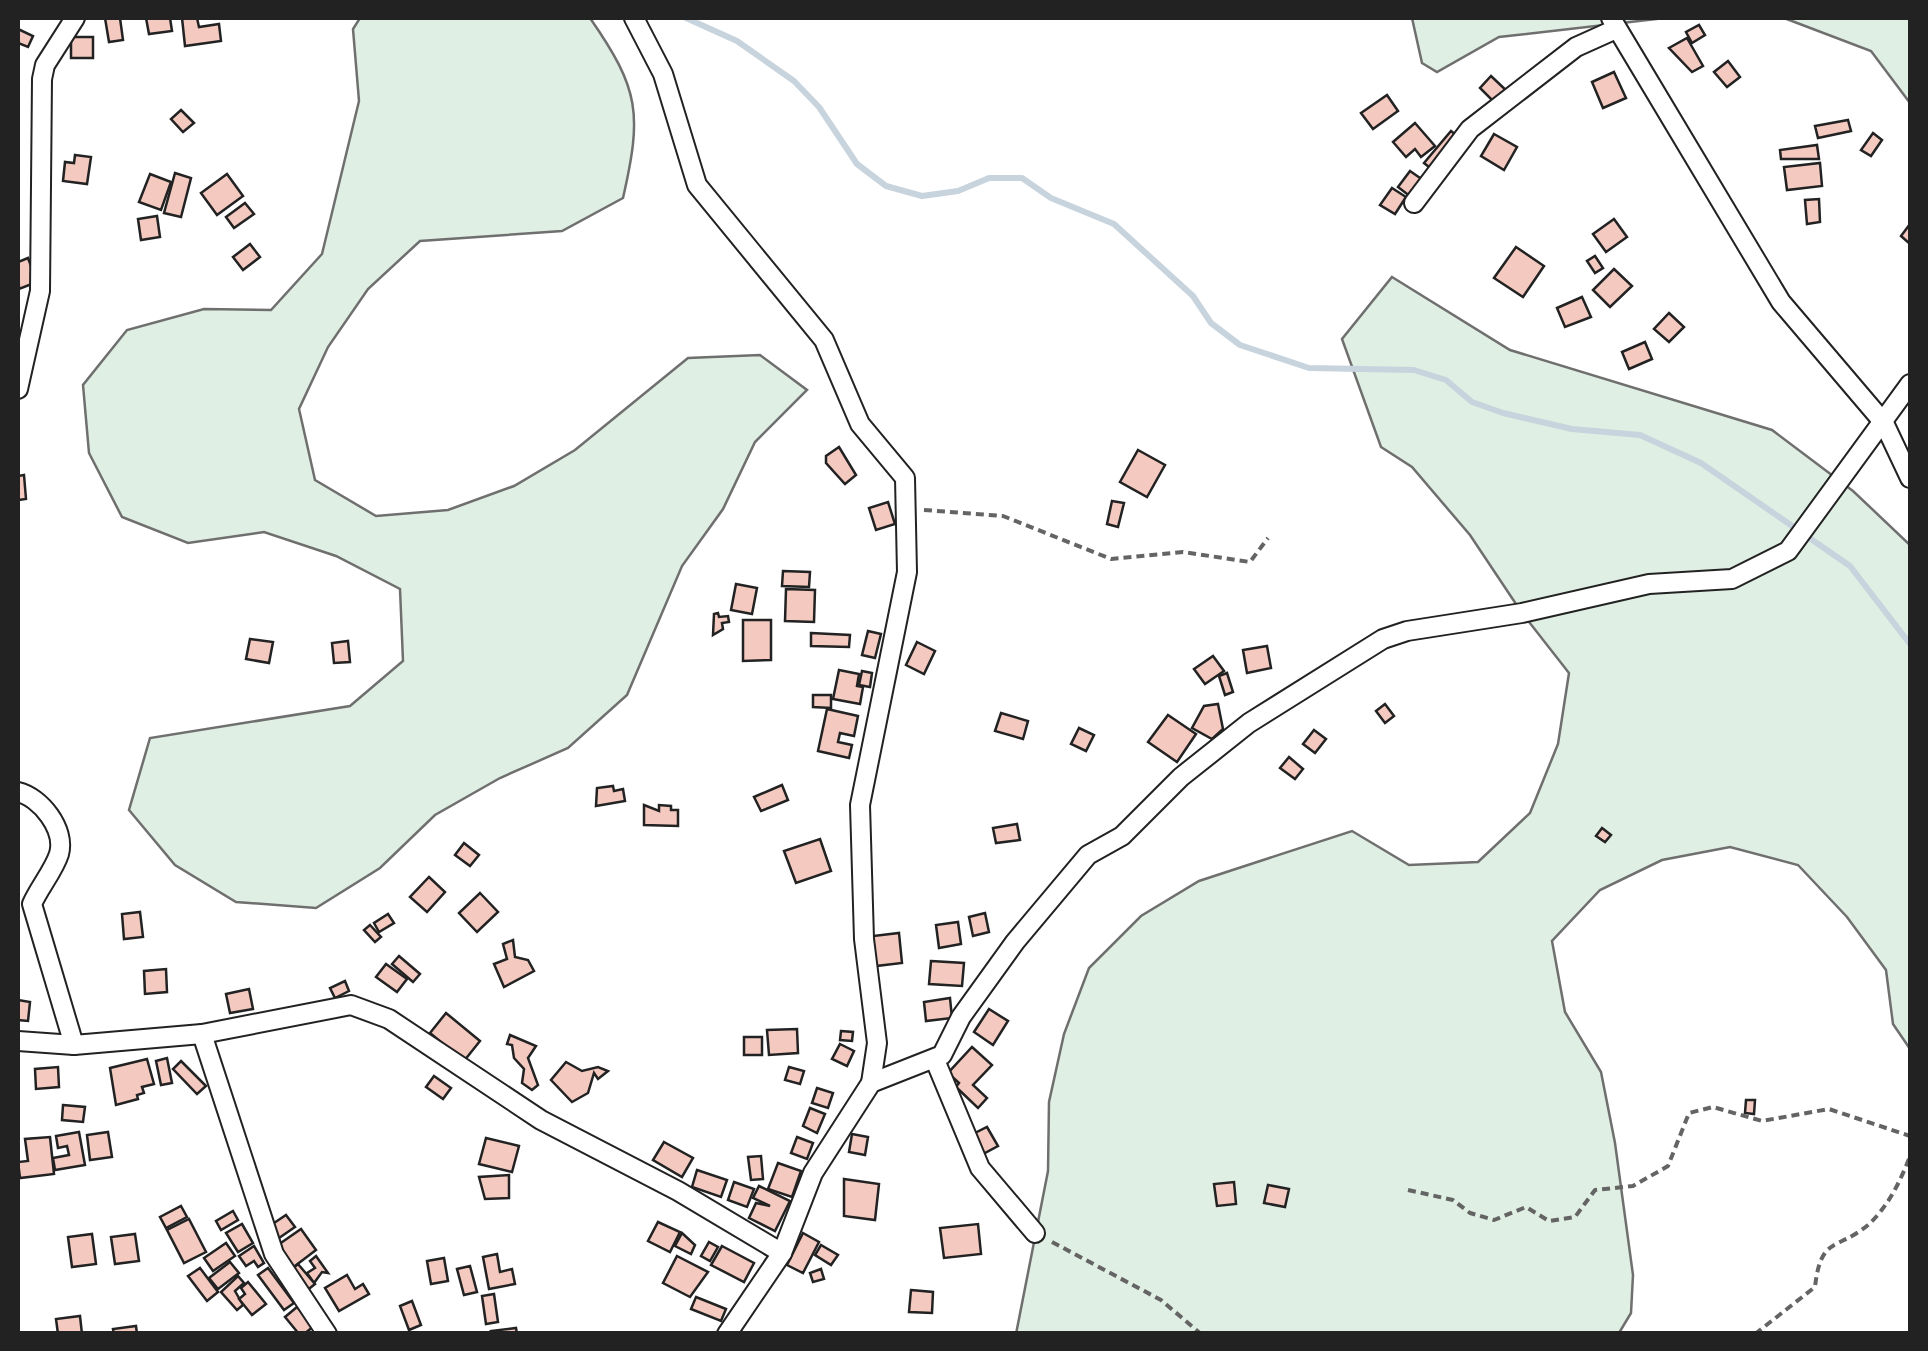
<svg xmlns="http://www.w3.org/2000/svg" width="1928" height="1351" font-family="Quicksand,sans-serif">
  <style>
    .green { fill: #e0efe3; stroke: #6f6f6f; stroke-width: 2.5 }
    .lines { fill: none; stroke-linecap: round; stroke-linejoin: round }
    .stream { stroke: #c7d3dd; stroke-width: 6 }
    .building { fill: #f3c9c0; stroke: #222; stroke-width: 2.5 }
    .minor-casing { stroke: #222; stroke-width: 22 }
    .path { stroke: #646464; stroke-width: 4; stroke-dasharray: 8 5; stroke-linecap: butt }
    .minor { stroke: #fff; stroke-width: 18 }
  </style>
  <rect width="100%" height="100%" fill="#fff"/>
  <g class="green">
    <path d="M360,18H590C640,90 642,114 623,198L562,231L420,241L368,289L328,347L299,409L315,480L376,516L448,510L514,486L575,450L688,358L760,355L807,390L755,442L723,509L682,566L627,695L568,748L500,778L435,815L380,868L316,908L236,902L175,865L129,810L150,738L350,706L403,661L400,589L336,556L264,532L188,543L122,517L89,453L83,385L127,330L204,309L271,310L322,254L359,101L353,29Z"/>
    <polygon points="1412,18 1665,18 1499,37 1437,72 1422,63"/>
    <polygon points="1784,18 1910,18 1910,103 1871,51"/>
    <polygon points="1392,277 1510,350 1772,430 1853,491 1910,545 1910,1049 1893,1024 1886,970 1847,917 1798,865 1730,847 1662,860 1600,890 1552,941 1565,1012 1601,1072 1615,1143 1633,1275 1631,1313 1619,1333 1016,1334 1048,1171 1049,1102 1064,1034 1089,968 1141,916 1199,881 1352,831 1409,865 1478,862 1530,813 1558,744 1569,673 1522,613 1470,535 1412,467 1381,447 1342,339"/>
  </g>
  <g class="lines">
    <polyline class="stream" points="686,18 737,41 794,81 819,107 857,164 886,186 922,196 958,191 989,178 1022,178 1051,198 1114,224 1193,296 1211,323 1240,345 1309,368 1414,370 1446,380 1472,402 1503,413 1572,429 1640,435 1701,463 1850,566 1910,644"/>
  </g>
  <g class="building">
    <polygon points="105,18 120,18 123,40 109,42"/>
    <polygon points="146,18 170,18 172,31 149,34"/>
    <polygon points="182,18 197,18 199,27 219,24 221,41 185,46"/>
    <polygon points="1699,25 1705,35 1692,43 1686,32"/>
    <polygon points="18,29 33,36 28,47 18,43"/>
    <rect x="71" y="37" width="22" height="21"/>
    <polygon points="1687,38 1703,66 1692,72 1669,48"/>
    <polygon points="1728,61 1740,77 1727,87 1714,72"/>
    <polygon points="1614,72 1626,98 1603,108 1592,82"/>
    <polygon points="1491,76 1509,93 1497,105 1480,88"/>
    <polygon points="1387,95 1398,111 1373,129 1361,113"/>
    <polygon points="181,110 194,123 183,132 171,119"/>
    <polygon points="1848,120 1851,131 1818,138 1815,126"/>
    <polygon points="1415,123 1435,146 1421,157 1415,149 1406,157 1393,142"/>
    <polygon points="1451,131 1461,139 1434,171 1424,163"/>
    <polygon points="1873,133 1882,140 1871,156 1861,150"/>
    <polygon points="1494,134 1517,147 1504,170 1481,156"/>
    <polygon points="1817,145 1819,159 1781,159 1780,150"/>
    <polygon points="75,155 91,157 87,184 63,181 65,162 74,163"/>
    <polygon points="1820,163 1822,186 1787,190 1784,167"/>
    <polygon points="1410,171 1423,180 1411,197 1398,187"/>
    <polygon points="175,173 191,178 181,217 164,213"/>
    <polygon points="150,174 171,182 161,210 139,202"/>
    <polygon points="227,174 243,196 217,215 201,193"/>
    <polygon points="1392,188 1406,197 1395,214 1380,205"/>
    <polygon points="1819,199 1820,222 1807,224 1805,200"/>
    <polygon points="245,203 254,214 234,228 226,217"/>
    <polygon points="157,216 160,237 141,240 138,219"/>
    <polygon points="1614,219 1627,237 1606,252 1593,234"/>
    <polygon points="1910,224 1910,244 1901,236"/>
    <polygon points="250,244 260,257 243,270 233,257"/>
    <polygon points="1516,247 1544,266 1523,297 1494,278"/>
    <polygon points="1595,256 1603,268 1595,273 1587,261"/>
    <polygon points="28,258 37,282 19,289 18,262"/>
    <polygon points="1614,269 1632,286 1610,307 1593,290"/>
    <polygon points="1582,297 1591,317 1565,327 1557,308"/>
    <polygon points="1669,313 1684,327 1669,342 1654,329"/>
    <polygon points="1645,342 1652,359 1629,369 1622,352"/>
    <polygon points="839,447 856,475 845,484 826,463 826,456"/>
    <polygon points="1138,450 1165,465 1147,497 1120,482"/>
    <polygon points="24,475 26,499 18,500 18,476"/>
    <polygon points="1112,501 1124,503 1118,527 1107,524"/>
    <polygon points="888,502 895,524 876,530 869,508"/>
    <polygon points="783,571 810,572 809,587 782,586"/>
    <polygon points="736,584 757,588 752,614 731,610"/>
    <polygon points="786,589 815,590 814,622 785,621"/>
    <polygon points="718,613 719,617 728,616 729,622 722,623 723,629 713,635 714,614"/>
    <polygon points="743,620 771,620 771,660 743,661"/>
    <polygon points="868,631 881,634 875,658 862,655"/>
    <polygon points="811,633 850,635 849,647 811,646"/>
    <polygon points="250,639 273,642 269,663 246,659"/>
    <polygon points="348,641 350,662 334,663 332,643"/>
    <polygon points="917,642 935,651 924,674 906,665"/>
    <polygon points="1267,646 1271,668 1247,673 1243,650"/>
    <polygon points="1213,656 1224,671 1205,684 1194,669"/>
    <polygon points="839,670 859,674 857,686 863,687 860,704 833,699"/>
    <polygon points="862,671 872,673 870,687 859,685"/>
    <polygon points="1227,673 1233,692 1225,695 1219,676"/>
    <polygon points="813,695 831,695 831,708 813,707"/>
    <polygon points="1218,704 1223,729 1212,739 1192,728 1204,706"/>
    <polygon points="1385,704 1394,716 1385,723 1376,711"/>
    <polygon points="827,709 858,716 854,736 840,733 838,742 852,745 849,758 818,751"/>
    <polygon points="1001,713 1028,721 1023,739 995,731"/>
    <polygon points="1168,715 1196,734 1177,762 1148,742"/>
    <polygon points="1079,728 1094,735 1086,751 1071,744"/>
    <polygon points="1314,730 1326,739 1315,753 1303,744"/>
    <polygon points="1289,757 1303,769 1295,779 1280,768"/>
    <polygon points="782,785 788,800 761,811 754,797"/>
    <polygon points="613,786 614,791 623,789 625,801 596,806 597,788"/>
    <polygon points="644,805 659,811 659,805 671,806 671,810 678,810 678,826 644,825"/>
    <polygon points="1017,824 1020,840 996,843 993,828"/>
    <polygon points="1602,828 1611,835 1605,842 1596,836"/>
    <polygon points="820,839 831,871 796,883 784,851"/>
    <polygon points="464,843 479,855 470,866 455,855"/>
    <polygon points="429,877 445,892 427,912 410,897"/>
    <polygon points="480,893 498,912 477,932 459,913"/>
    <polygon points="140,912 143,937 124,939 122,914"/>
    <polygon points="985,913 989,932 973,936 969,917"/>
    <polygon points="388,914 394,923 379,932 374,923"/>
    <polygon points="958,922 961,944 939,948 936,925"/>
    <polygon points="370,925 381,937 375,942 364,930"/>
    <polygon points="899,933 902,963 876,966 873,936"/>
    <polygon points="513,940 515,957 528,960 534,971 504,987 494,964 507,959 503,944"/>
    <polygon points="399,956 420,974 413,982 392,964"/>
    <polygon points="931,961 964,963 962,986 929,984"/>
    <polygon points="386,964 407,979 397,992 376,977"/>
    <polygon points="166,969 167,992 145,994 144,971"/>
    <polygon points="345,981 349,991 335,998 330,988"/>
    <polygon points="249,989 253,1009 230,1013 226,994"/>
    <polygon points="950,998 952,1018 926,1021 924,1002"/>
    <polygon points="18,1000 30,1002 28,1021 18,1020"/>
    <polygon points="989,1009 1008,1021 993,1045 974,1032"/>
    <polygon points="446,1013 480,1041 464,1061 430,1033"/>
    <polygon points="797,1029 798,1053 769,1055 767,1030"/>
    <polygon points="841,1031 853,1032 852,1041 840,1040"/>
    <polygon points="510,1035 536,1046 528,1058 538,1085 532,1090 522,1083 524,1069 514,1058 512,1045 507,1044"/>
    <rect x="744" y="1037" width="18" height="18"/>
    <polygon points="840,1044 854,1051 847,1066 832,1059"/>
    <polygon points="972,1047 992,1065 973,1085 987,1098 978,1108 956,1087 959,1083 948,1073"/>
    <polygon points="167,1058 172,1083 161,1085 156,1061"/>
    <polygon points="147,1059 154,1084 142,1087 144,1093 137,1095 138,1099 116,1105 110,1068"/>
    <polygon points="181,1061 206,1086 197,1094 173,1069"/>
    <polygon points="566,1062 582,1071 598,1067 608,1071 598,1079 594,1073 588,1093 572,1102 551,1080"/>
    <polygon points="58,1067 59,1087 36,1089 35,1069"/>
    <polygon points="789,1067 804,1071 800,1084 785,1080"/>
    <polygon points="434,1076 451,1088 443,1099 426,1087"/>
    <polygon points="817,1088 833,1093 828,1108 812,1103"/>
    <polygon points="1746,1100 1755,1100 1754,1114 1745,1113"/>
    <polygon points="63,1105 85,1107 83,1122 62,1120"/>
    <polygon points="810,1108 825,1114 817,1133 803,1126"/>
    <polygon points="987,1127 998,1146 983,1154 973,1134"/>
    <polygon points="79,1132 85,1165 55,1170 53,1158 69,1155 67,1146 58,1148 56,1136"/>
    <polygon points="108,1132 112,1157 90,1160 87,1135"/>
    <polygon points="852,1134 868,1137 865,1155 849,1152"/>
    <polygon points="50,1137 54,1174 20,1178 18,1162 28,1161 25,1139"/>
    <polygon points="797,1137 813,1143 807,1159 791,1153"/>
    <polygon points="486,1138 519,1146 512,1172 479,1164"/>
    <polygon points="664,1142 693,1158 682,1177 653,1160"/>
    <polygon points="761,1156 763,1179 751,1180 748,1157"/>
    <polygon points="778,1163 801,1171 792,1197 768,1189"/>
    <polygon points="697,1170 727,1180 721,1197 692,1187"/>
    <polygon points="509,1175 509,1198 485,1199 479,1177"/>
    <polygon points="844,1179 879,1184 875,1220 844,1216"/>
    <polygon points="734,1182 754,1189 747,1207 728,1200"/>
    <polygon points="1234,1182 1236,1204 1217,1206 1214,1184"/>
    <polygon points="1268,1185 1289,1189 1285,1207 1264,1203"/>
    <polygon points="759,1186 790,1201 775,1231 749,1218 756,1203 770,1206 753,1198"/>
    <polygon points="181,1206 187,1217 166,1228 160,1217"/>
    <polygon points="233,1211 238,1220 221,1230 216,1221"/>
    <polygon points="286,1215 295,1227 279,1238 271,1225"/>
    <polygon points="189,1219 206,1252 184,1263 167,1230"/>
    <polygon points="658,1222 680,1232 670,1252 648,1241"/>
    <polygon points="242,1224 253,1243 238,1252 226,1233"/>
    <polygon points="978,1224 981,1254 944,1258 940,1228"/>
    <polygon points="301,1229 316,1250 291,1269 275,1247"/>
    <polygon points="682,1233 695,1245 691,1254 675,1246"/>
    <polygon points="803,1233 819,1242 803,1273 787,1265"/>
    <polygon points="92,1234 96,1264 72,1267 68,1237"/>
    <polygon points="135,1234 139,1261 115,1264 111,1237"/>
    <polygon points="709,1242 718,1247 710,1261 701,1256"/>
    <polygon points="226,1243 235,1256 213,1271 204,1258"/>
    <polygon points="821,1245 838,1255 831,1265 815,1255"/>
    <polygon points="254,1246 264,1263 258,1267 254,1261 246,1266 239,1256"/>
    <polygon points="722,1246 754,1263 744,1282 711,1265"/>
    <polygon points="497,1254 500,1272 512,1269 515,1284 489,1289 483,1257"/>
    <polygon points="316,1256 328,1273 322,1272 314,1283 307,1273 315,1268 310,1261"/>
    <polygon points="677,1256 708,1272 690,1297 663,1283"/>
    <polygon points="444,1258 448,1281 431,1284 427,1261"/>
    <polygon points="230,1262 239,1273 218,1289 209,1278"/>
    <polygon points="298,1264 315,1284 305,1292 289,1272"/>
    <polygon points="470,1266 477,1292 464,1295 457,1269"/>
    <polygon points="200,1268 218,1292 207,1301 188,1276"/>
    <polygon points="268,1268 294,1303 284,1310 258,1275"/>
    <polygon points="821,1269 824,1279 813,1282 810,1273"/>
    <polygon points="347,1275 355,1289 363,1284 369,1294 339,1311 325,1288"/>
    <polygon points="238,1276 244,1283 235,1291 243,1305 237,1310 221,1292"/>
    <polygon points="248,1282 266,1304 252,1315 239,1299 245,1294 241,1288"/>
    <polygon points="911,1290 933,1292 932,1313 909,1312"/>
    <polygon points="494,1294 498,1322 486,1324 482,1296"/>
    <polygon points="696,1297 726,1309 721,1321 691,1309"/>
    <polygon points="412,1301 421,1325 409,1330 400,1306"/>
    <polygon points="297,1307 314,1326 304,1334 299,1334 285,1317"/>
    <polygon points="80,1316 82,1334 58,1334 56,1319"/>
    <polygon points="136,1326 137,1334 114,1334 113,1329"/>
    <polygon points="516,1328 517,1334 492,1334 491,1331"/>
  </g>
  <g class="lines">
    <g class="minor-casing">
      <g id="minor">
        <polyline points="634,18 663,74 697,185 824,340 860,424 905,478 907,572 860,805 864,939 877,1043 871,1083"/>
        <polyline points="1611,18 1781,302 1884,423 1910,478"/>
        <polyline points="1414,203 1470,129 1576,47 1616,29"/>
        <polyline points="18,389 40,291 42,79 45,65 75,18"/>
        <path d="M18,792C40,797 66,829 59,854C54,870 39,888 32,904L74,1045"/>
        <polyline points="202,1034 274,1254 327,1334"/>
        <polyline points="18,1041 74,1045 202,1034 351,1005 389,1019 541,1120 678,1191 782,1253 813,1173 871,1083 942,1055 961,1017 1015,942 1088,855 1122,836 1181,777 1249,723 1383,639 1407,631 1522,613 1649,584 1732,579 1788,551 1910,384"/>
        <polyline points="935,1060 980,1168 1035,1233"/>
        <polyline points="727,1334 782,1253"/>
      </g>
    </g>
    <g class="path">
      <polyline points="924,510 1003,516 1111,559 1183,552 1250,562 1268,538"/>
      <polyline points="1408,1190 1453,1200 1470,1213 1494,1220 1526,1207 1549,1221 1575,1217 1595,1190 1633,1186 1668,1166 1689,1113 1713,1107 1762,1121 1829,1109 1910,1136"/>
      <polyline points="1052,1242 1161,1300 1201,1334"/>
      <path d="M1755,1334L1815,1287C1821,1235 1837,1251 1868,1225C1888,1207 1901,1180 1910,1156"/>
    </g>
    <use href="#minor" class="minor"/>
  </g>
  <rect width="1928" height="1351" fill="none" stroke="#222222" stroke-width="40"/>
</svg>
